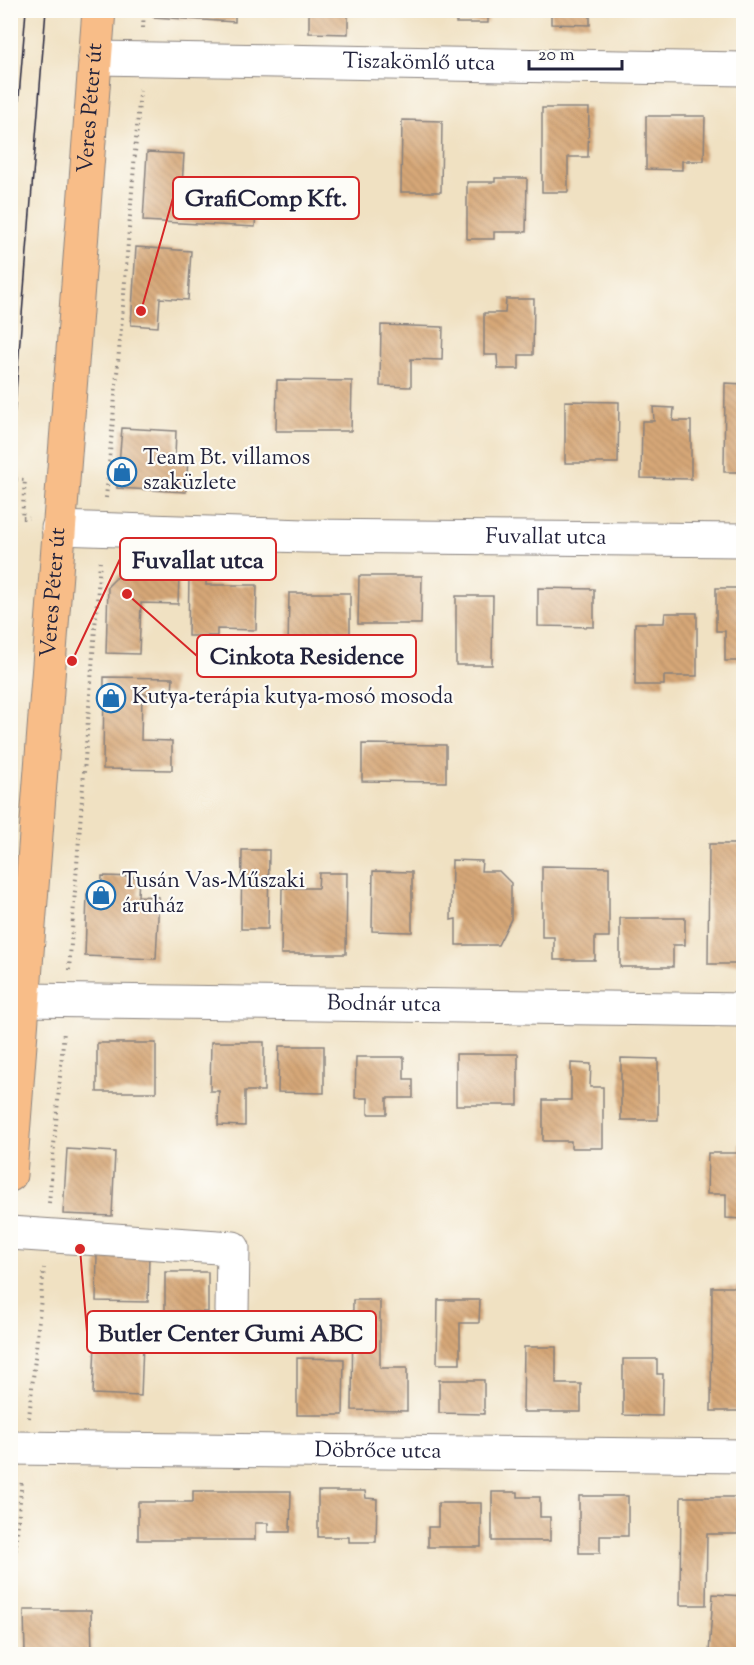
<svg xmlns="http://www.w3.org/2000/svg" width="754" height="1665" font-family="'Sorts Mill Goudy',serif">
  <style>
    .building { fill: url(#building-back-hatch) }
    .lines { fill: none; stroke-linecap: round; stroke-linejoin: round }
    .minor-casing { stroke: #89827e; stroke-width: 35 }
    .major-casing { stroke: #89827e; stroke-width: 35 }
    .path { stroke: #89827e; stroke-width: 4; stroke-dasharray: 1.5 4.5; stroke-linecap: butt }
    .minor { stroke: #fff; stroke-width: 33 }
    .major { stroke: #f8bd88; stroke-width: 33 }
    .tram { stroke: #22223b; stroke-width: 1.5 }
    .labels { text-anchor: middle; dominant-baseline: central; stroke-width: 4.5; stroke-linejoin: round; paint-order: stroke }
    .street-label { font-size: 22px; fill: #22223b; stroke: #fdfcf7 }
    .poi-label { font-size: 22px; fill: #22223b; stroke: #fdfcf7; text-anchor: start }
    .leader { fill: none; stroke: #d62828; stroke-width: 2 }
    .callout-dot { fill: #d62828; stroke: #fdfcf7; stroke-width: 2 }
    .callout { fill: #fdfcf7; stroke: #d62828; stroke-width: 2 }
    .callout-label { font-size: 24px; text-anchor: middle; font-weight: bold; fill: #22223b }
  </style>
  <defs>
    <pattern id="building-back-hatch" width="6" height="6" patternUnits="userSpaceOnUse" patternTransform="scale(1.5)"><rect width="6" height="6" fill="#d6a777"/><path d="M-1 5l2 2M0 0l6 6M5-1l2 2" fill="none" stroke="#b78f68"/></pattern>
  </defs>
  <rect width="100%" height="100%" fill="#fdfcf7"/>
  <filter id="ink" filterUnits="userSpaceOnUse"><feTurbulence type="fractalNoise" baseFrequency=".0167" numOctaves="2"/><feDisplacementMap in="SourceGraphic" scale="12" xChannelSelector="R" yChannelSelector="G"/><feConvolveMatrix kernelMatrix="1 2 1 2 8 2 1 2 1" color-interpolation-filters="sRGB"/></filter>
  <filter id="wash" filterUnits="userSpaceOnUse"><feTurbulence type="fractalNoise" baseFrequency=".008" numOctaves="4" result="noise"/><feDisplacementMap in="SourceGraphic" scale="24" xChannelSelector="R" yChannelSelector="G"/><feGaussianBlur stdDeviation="1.35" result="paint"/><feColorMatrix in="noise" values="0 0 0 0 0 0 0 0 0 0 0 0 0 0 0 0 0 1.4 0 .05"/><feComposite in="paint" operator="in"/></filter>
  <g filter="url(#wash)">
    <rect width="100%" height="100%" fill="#f0e1c2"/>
    <g id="blocks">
      <g class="building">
        <polygon points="153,10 235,10 235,22 153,17"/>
        <polygon points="309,10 348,10 348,34 309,33"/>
        <polygon points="395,10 413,10 413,13 395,12"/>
        <rect x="456" y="10" width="32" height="13"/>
        <polygon points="551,10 590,10 590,25 551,24"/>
        <polygon points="662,10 696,10 696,13 662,12"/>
        <polygon points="542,108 589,108 588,157 568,157 568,192 542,192"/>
        <polygon points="646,116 705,116 704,161 682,161 682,170 646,169"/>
        <polygon points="402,120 442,121 441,192 401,192"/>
        <polygon points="147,152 184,154 182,186 257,190 255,227 143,221"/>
        <polygon points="495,178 527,178 526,232 494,232 494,239 467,239 467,182 495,182"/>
        <polygon points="136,247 191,251 188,300 160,298 158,327 131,325"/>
        <polygon points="506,299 534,299 533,355 519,355 519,369 498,369 497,355 484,355 484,313 505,313"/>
        <polygon points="381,325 443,327 442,360 411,359 411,387 380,386"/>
        <polygon points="277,380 352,381 351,431 276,431"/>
        <polygon points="725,383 744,384 744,472 724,472"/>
        <polygon points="565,401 619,402 618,463 565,463"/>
        <polygon points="653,407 674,408 673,421 691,421 691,479 641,478 642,421 654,421"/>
        <polygon points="122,428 176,431 175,457 188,458 186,492 117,488"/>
        <polygon points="120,574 179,576 178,604 141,603 139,654 106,653 108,586"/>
        <polygon points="189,576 206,576 206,585 257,585 256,630 217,629 217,636 188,636"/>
        <polygon points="359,576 422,576 421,624 358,624"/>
        <polygon points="538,588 594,589 594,627 538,626"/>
        <polygon points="716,588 744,588 744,661 725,661 725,631 716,631"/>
        <polygon points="289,593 350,593 350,649 288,649"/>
        <polygon points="456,596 493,596 492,665 456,665"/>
        <polygon points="665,613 697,613 697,676 664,676 664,685 635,685 635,623 664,623"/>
        <polygon points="104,677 173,678 172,694 142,694 141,740 172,741 172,770 103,769"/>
        <polygon points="362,744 446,745 446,782 362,781"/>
        <polygon points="709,844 744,844 744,964 708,964"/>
        <polygon points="242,850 269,850 268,929 241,929"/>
        <polygon points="452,860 482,861 481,871 499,871 511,883 511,919 498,945 456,945 456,919 451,920"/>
        <polygon points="542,866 609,867 609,937 595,937 595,960 554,960 554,937 542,937"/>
        <polygon points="373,871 412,872 412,932 372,931"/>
        <polygon points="319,873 347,873 346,954 281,954 282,888 318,888"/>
        <polygon points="102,876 139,877 138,896 159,897 156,959 85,956 87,894 101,895"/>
        <polygon points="620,918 685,918 685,945 673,945 673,967 620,967"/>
        <polygon points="211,1042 264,1042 264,1091 245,1091 245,1126 218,1125 219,1091 210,1091"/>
        <rect x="97" y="1043" width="59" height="49"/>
        <polygon points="279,1046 324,1046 324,1093 278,1092"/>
        <rect x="456" y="1054" width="62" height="51"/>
        <polygon points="356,1057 404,1057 404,1079 413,1079 413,1098 387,1098 387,1114 368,1114 368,1098 355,1098"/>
        <polygon points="621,1058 658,1059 658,1120 621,1120"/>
        <polygon points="571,1063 591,1064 590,1087 603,1087 603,1148 571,1148 571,1141 543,1141 543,1100 571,1100"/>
        <polygon points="739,1144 744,1144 744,1219 726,1218 726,1194 707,1194 708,1153 739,1153"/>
        <polygon points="67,1149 115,1152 112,1216 63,1214"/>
        <polygon points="97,1253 149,1253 148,1302 96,1301"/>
        <polygon points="165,1272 208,1272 208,1312 165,1311"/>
        <polygon points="712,1287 744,1287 744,1411 711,1411"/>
        <polygon points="353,1300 380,1300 380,1368 407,1368 407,1411 352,1410"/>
        <polygon points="438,1300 480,1300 479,1323 460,1323 460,1364 437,1364"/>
        <polygon points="95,1342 143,1343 141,1396 93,1394"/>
        <polygon points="524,1347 556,1347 556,1384 581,1384 581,1412 523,1412"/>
        <polygon points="297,1358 344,1359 343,1415 297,1415"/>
        <polygon points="623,1359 657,1359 657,1374 663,1374 662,1416 623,1415"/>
        <polygon points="439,1380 484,1380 484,1414 439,1413"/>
        <polygon points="193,1491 291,1491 290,1532 268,1532 268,1523 255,1523 255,1540 138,1540 138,1502 193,1502"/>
        <polygon points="318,1491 365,1491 366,1498 377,1499 376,1542 349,1542 349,1537 318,1537"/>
        <polygon points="492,1492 518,1492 518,1497 540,1497 540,1517 550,1517 550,1541 492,1541"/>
        <polygon points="579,1496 628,1496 628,1536 600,1536 600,1553 579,1553"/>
        <polygon points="681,1497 738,1497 738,1534 707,1534 706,1605 680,1605"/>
        <polygon points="438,1503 481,1503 481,1547 428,1547 428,1527 438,1527"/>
        <polygon points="713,1594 743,1596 739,1654 709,1654"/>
        <polygon points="24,1610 91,1610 92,1654 25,1654"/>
      </g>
    </g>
  </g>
  <g filter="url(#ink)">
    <use href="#blocks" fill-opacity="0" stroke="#89827e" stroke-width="1.5"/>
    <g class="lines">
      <g class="minor-casing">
        <g id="minor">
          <path id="s1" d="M95,58L744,69"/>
          <path id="s2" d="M58,528L305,536L744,540"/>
          <path id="s3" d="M24,1000L744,1010"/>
          <polyline points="10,1233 233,1248 232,1311"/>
          <path id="s4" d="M10,1448L744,1456"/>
        </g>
      </g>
      <g class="major-casing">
        <g id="major">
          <path id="s5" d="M10,1175L99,10"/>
        </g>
      </g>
      <g class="path">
        <polyline points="143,28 144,10"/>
        <polyline points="10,479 25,480 22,518 29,518"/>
        <polyline points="106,498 123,306 140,89"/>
        <polyline points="69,970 100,562"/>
        <polyline points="49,1203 64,1031"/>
        <polyline points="29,1418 44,1268"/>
        <polyline points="10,1610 22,1479"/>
      </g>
      <use href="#minor" class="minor"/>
      <use href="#major" class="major"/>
      <g class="tram">
        <polyline points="10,209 26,10"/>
        <polyline points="10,467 46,10"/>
      </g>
    </g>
  </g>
  <defs>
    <g id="shop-ring" transform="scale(1.5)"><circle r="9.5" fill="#fdfcf7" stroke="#1f6fb2" stroke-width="1.5"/><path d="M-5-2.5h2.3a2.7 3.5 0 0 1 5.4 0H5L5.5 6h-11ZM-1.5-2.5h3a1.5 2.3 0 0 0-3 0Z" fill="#1f6fb2"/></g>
  </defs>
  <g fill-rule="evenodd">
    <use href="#shop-ring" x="122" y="472"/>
    <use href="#shop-ring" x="111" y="698"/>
    <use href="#shop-ring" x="101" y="895"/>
  </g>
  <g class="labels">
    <g class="street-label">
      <text stroke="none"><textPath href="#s1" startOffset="324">Tiszakömlő utca</textPath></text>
      <text stroke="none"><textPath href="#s5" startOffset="1070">Veres Péter út</textPath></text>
      <text stroke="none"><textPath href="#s2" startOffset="488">Fuvallat utca</textPath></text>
      <text stroke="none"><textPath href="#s5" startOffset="584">Veres Péter út</textPath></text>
      <text stroke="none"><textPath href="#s3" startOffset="360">Bodnár utca</textPath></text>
      <text stroke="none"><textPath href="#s4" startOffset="368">Döbrőce utca</textPath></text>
    </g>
    <g class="poi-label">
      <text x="143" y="459">Team Bt. villamos<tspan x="143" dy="25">szaküzlete</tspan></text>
      <text x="132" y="698">Kutya-terápia kutya-mosó mosoda</text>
      <text x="122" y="882">Tusán Vas-Műszaki<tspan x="122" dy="25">áruház</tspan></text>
    </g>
  </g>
  <path class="leader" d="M141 311L173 198M72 661L120 559M127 594L197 656M80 1249L87 1332"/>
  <g class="callout-dot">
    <circle cx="141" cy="311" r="6"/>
    <circle cx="72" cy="661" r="6"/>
    <circle cx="127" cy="594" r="6"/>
    <circle cx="80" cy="1249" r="6"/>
  </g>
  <g class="callout">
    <rect x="173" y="177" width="186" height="42" rx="6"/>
    <rect x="120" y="538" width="156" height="42" rx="6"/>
    <rect x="197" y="635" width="219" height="42" rx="6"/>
    <rect x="87" y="1311" width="289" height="42" rx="6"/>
  </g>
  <g class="callout-label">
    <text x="266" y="206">GrafiComp Kft.</text>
    <text x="198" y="568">Fuvallat utca</text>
    <text x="307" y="664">Cinkota Residence</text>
    <text x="231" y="1341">Butler Center Gumi ABC</text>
  </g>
  <rect width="754" height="1665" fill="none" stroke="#fdfcf7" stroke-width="36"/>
  <path d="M529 60v9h93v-9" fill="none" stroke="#22223b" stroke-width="3"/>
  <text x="538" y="60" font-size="18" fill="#22223b" stroke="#fdfcf7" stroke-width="4.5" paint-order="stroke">20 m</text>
</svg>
